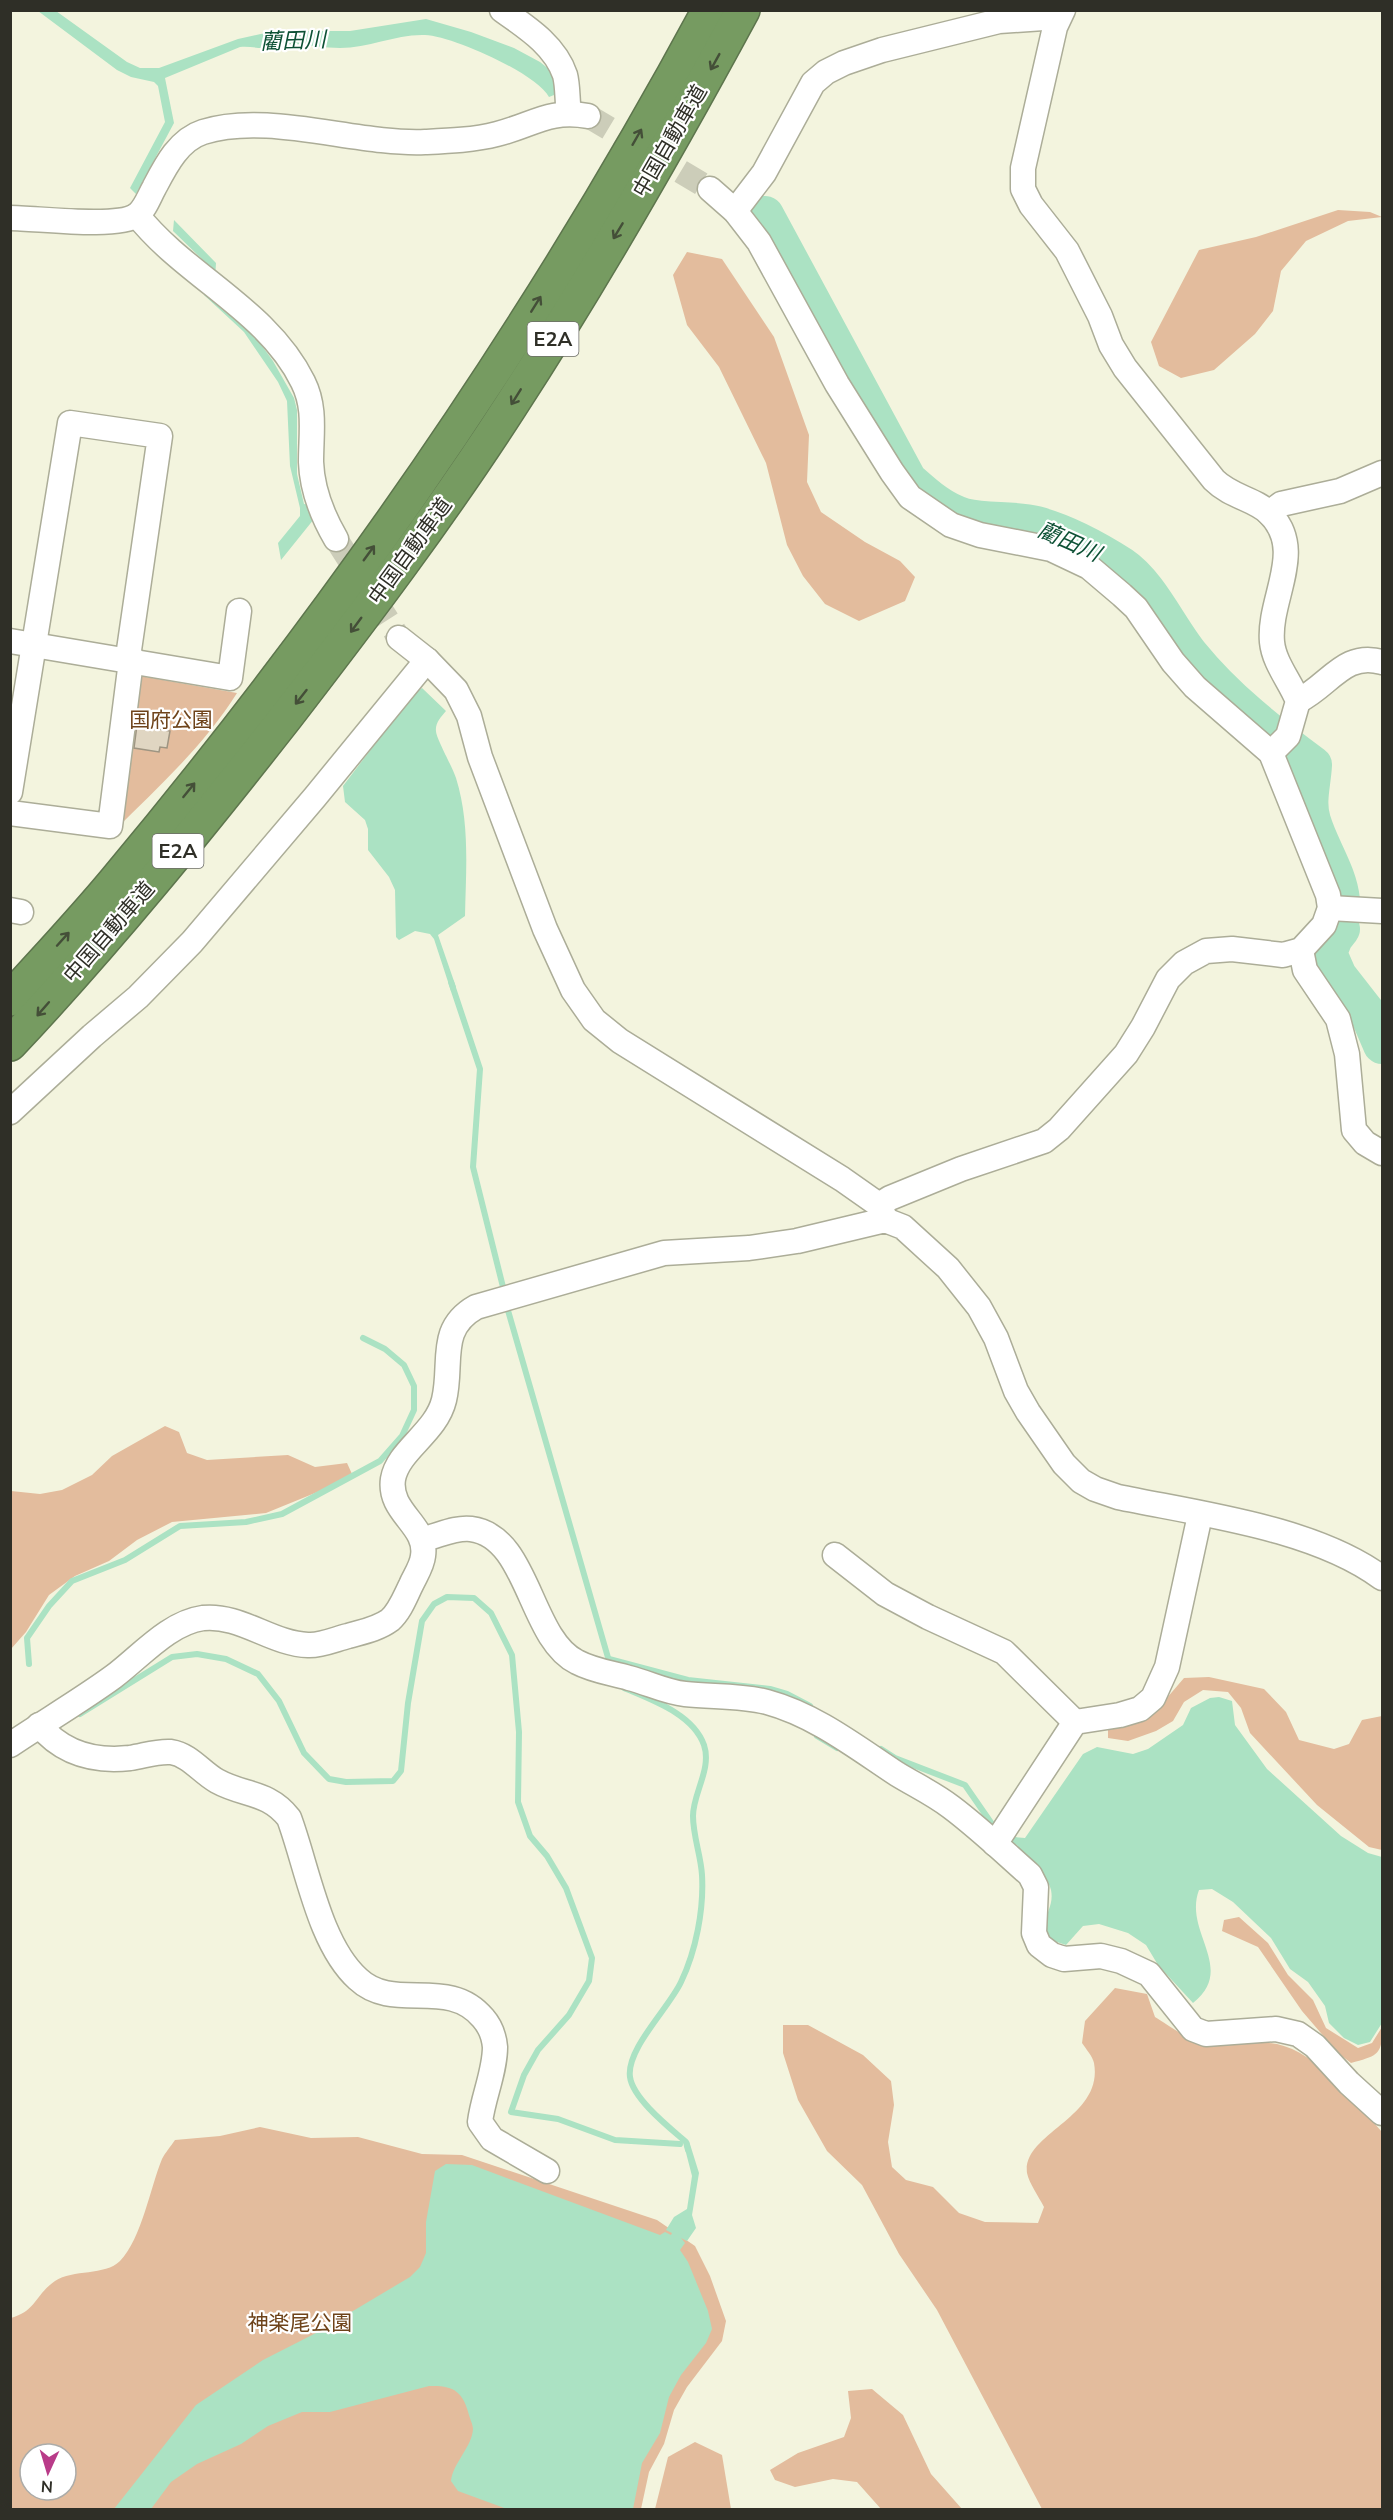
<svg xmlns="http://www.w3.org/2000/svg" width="1393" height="2520" font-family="'Nunito Sans','Noto Sans JP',sans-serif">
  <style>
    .green { fill: #e3bc9d; fill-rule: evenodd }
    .water { fill: #abe2c3 }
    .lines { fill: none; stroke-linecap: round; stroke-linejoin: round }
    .stream { stroke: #abe2c3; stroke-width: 6 }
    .river { stroke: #abe2c3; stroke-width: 38 }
    .building { fill: #e0d6c2; stroke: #9e9582; stroke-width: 1.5 }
    .minor-tunnel { stroke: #cccdb9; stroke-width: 24; stroke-dasharray: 24 12; stroke-linecap: butt }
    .minor-casing { stroke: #acad98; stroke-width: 27 }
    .motorway-casing { stroke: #5d754d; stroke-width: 36 }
    .minor { stroke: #fff; stroke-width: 24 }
    .motorway { stroke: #769b61; stroke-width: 33 }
    .oneway { stroke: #444f38 }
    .labels { text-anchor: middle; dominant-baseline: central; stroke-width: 4.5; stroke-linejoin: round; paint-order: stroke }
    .shield { fill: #fff; stroke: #6d6d68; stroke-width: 1.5 }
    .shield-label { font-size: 20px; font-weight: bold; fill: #2f2f27 }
    .street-label { font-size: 21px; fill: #2f2f27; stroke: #fff }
    .park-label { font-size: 21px; fill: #6e431a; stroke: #fff }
    .water-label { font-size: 22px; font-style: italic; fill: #0d5135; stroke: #fff }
  </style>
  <rect width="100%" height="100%" fill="#f3f4de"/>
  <g class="green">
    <polygon points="1338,210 1370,212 1382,217 1348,221 1306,241 1281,271 1273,311 1255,334 1214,370 1181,378 1159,366 1151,342 1199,250 1256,237"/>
    <polygon points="687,252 722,259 774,337 809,435 807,482 821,512 865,542 900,561 915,577 905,601 859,621 825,604 803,576 787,545 766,463 719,367 687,325 673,275"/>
    <path d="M140,676L237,693C203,747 159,786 114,831Z"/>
    <polygon points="165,1426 179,1432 187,1453 207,1460 288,1455 315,1467 347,1463 352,1474 320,1491 266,1513 172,1522 137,1540 109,1561 75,1576 49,1595 26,1632 11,1649 11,1491 40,1494 62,1490 92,1475 112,1456"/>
    <polygon points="1209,1677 1264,1689 1286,1712 1299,1740 1334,1749 1349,1744 1362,1720 1382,1716 1382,1850 1369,1847 1317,1805 1250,1733 1241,1708 1228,1692 1203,1690 1184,1702 1173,1721 1156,1731 1128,1741 1108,1738 1108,1730 1143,1718 1166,1699 1184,1678"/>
    <path d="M1239,1917L1268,1943L1288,1975L1313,2000L1326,2028L1358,2048L1372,2043L1382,2027C1383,2055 1377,2056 1351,2063L1338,2053L1302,2011L1258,1947L1222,1931L1224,1920Z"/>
    <path d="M1115,1988L1147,1994L1155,2017C1171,2027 1198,2047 1217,2046C1238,2045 1256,2040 1277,2044C1318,2053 1355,2101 1382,2132V2509H1042L937,2310L899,2254L862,2185L827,2151L798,2100L783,2053V2025H808L863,2055L891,2081L894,2105L888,2142L892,2167L906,2180L933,2187L959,2213L985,2222L1038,2223L1044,2207C1039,2197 1029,2183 1027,2173C1022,2133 1104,2118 1094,2063C1093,2057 1086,2049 1082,2043L1085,2021Z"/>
    <path d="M260,2127L311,2138L358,2137L422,2154L462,2155L657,2220L695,2246L710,2276L726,2321L722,2341L687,2387L674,2410L664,2444L649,2472L641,2509L11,2510V2318C36,2311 35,2295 55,2281C73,2269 105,2276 120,2261C142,2238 150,2188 162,2159C165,2153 171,2146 175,2140L220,2136ZM30,2454H66V2490H30Z"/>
    <polygon points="872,2389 903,2415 931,2474 962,2509 881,2509 857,2482 833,2479 795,2487 775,2480 770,2470 798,2453 844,2437 851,2418 848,2391"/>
    <polygon points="695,2442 722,2455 731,2509 655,2509 668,2457"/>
  </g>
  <g class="water">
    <path d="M38,11H56L127,62L140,68H159L238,39L274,31H350L426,19L471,32L514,48L540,62L560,78L559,93L549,97C536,73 452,36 425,35C396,34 369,48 340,48C325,48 309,45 294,44C283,44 273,47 263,48C255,48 248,46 240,47L165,78L174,123L136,194L130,188L165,122L158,86L154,82L131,77L117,70Z"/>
    <polygon points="174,220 216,263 214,295 247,325 273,361 294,398 297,410 297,474 304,504 310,505 314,519 281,560 278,543 300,516 300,508 290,466 287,401 278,382 244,332 204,295 209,266 173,231"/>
    <path d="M422,688L446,711C441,717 435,723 436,731C436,738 452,766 456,778C470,823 466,869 465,916L438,935L456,987L451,991L434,939L430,934L415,931L399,940L396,937L395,890L389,877L368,850V829L365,820L345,802L343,786L413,694Z"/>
    <path d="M1219,1697L1232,1701L1235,1725L1267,1769L1341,1836L1368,1853L1382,1857V2023L1370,2042L1358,2045L1344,2038L1329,2023L1325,2006L1308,1982L1290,1969L1271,1938L1233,1902L1212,1889L1199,1890C1183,1932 1237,1968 1193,2003L1158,1965L1146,1945L1128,1933L1099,1924L1083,1926L1066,1945L1051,1940C1038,1915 1055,1911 1051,1890C1047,1870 1024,1863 1017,1845L1011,1842L1014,1837L1025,1838L1083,1754L1097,1747L1133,1754L1148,1749L1183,1725L1191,1708L1210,1698Z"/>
    <path d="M689,2141L699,2173L692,2215L696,2228L687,2241L681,2238L685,2243L680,2250L688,2262L708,2311L712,2329L706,2343L681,2375L669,2397L660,2433L642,2463L633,2509H507L458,2491L451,2481C453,2463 472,2447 473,2429C473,2425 470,2419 469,2415C463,2391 453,2385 429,2386L330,2412H302L268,2426L241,2444L197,2464L171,2482L151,2509H114L196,2405L263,2360L316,2333L410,2277L420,2267L426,2253V2222L435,2171L446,2164L472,2165L660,2235L665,2232L671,2235L672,2233L666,2230L674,2217L687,2209L692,2176L684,2145Z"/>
  </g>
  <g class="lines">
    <g class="stream">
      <polyline points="451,982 480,1069 473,1167 504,1291"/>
      <polyline points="507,1307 611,1668"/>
      <polyline points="609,1659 688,1680 770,1689 787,1694 810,1706"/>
      <polyline points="29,1664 27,1638 49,1606 72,1581 125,1560 180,1526 246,1522 282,1514 380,1461 402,1436 414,1410 414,1386 404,1365 385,1349 363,1338"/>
      <path d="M624,1688C652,1700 693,1714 704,1745C712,1769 693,1793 693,1816C693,1836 701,1856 702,1875C704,1909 696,1951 681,1982C669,2008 626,2049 630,2077C633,2099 670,2128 686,2142L688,2150"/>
      <polyline points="80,1714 172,1657 197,1654 226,1659 258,1674 279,1701 304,1753 329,1779 346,1782 393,1781 401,1771 408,1703 422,1621 434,1604 447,1597 474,1598 491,1613 512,1655 519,1732 518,1802 530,1836 547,1856 566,1888 592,1958 589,1981 569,2015 538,2050 524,2075 511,2112 558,2119 615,2140 680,2144"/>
      <polyline points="817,1736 837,1748"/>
      <polyline points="881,1749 895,1758 965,1785 992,1824 1000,1829"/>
    </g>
    <g class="river">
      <path d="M765,215L908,480C925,495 942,511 964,517C987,523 1013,519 1036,525C1066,533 1097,550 1122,566C1149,584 1170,631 1191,656C1225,698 1270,733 1313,765C1312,784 1306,802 1312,821C1320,848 1338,872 1341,900"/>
      <polyline points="1341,929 1334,938 1328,953 1338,976 1370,1017 1382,1045"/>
    </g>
  </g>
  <polygon class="building" points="137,725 170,731 167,748 160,747 159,752 134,748"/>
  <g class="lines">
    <g class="minor-tunnel">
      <polyline points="588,116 710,189"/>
      <polyline points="336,539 399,638"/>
    </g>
    <g class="minor-casing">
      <g id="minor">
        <path d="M502,10C526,27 555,45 565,75C568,86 567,101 569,113"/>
        <path d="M1063,10L1055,27L1023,168V189L1031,205L1067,251L1100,316L1111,345L1125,368L1214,480C1231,497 1255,499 1269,513C1307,550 1268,598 1272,642C1274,663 1290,681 1298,701L1288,736L1271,753"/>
        <polyline points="710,189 735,211 759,242 837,384 892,472 910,497 951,525 980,535 1051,549 1089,567 1122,595 1136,608 1173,662 1195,687 1271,753 1328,895 1330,908 1324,925 1301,950 1283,955 1232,949 1206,951 1184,963 1168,979 1143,1027 1126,1054 1059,1129 1044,1141 961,1169 890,1198 879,1205"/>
        <polyline points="735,211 764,173 813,83 826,72 844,63 882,50 999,21 1058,17"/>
        <path d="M137,215C185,276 268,310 303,382C316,408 311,433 311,462C312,490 322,515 336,539"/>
        <path d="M10,218C37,218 117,229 137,215C145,209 149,197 154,188C165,167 178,140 203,132C267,111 357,145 425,142C448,141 474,140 497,134C533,125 549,109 588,116"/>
        <polyline points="1269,513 1281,504 1340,491 1382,473"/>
        <polyline points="399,638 427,660 456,690 469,716 480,757 545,929 573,990 594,1020 620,1041 842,1179 879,1205 885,1218"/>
        <polyline points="10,641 230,678 239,611"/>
        <path d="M1298,701C1330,685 1344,651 1382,662"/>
        <polyline points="10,792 70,423 160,436 129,650 131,661 110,826 10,813"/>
        <polyline points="1330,908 1382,911"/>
        <polyline points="10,910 21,912"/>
        <polyline points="1301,950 1305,970 1338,1019 1347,1054 1354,1130 1365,1143 1382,1153"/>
        <polyline points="10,1112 92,1036 138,997 192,942 315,797 427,660"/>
        <path d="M423,1539C438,1536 455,1527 471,1529C529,1536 529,1638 577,1662C594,1671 612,1673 629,1678C649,1683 665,1692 685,1694C712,1697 741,1695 767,1702C815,1715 856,1747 897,1774C915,1785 934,1794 951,1807C979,1828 1004,1852 1030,1875L1036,1887L1034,1933L1039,1945L1052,1955L1064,1959L1101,1956L1121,1961L1149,1974L1193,2029L1206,2034L1276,2029L1298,2034L1315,2046L1349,2083L1382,2113"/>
        <polyline points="835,1555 885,1594 928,1617 1004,1652 1075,1722"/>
        <path d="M39,1725C62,1753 94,1762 130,1758C144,1756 156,1751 171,1752C190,1755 201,1772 217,1781C244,1796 268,1791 289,1818C307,1866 319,1944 358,1979C394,2013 448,1976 483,2018C490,2026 494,2036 495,2047C495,2072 483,2097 480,2122L492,2139L547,2171"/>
        <path d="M10,1745C44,1722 80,1701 113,1677C140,1657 168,1623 203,1618C240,1614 272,1644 308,1645C320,1646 336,1639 348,1636C362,1632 378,1629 390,1620C400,1611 405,1597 411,1585C415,1576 422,1566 423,1556C428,1525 388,1513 393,1479C398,1450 436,1433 444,1400C453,1363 437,1329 476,1307L664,1253L749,1248L797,1241L885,1220L903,1227L948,1268L979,1307L996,1338L1016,1391L1028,1412L1064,1464L1081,1481L1095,1489L1118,1497C1200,1514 1315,1528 1382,1578"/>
        <polyline points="995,1844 1075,1722 1120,1715 1140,1709 1153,1698 1167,1667 1200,1515"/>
      </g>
    </g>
    <g class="motorway-casing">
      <g id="motorway">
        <path d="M10,999C46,959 82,921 116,880C341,611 542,320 709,10"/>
        <path d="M10,1044C108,940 198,829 286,717C364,616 441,514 510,407C594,278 670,145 743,10"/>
      </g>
    </g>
    <use href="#minor" class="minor"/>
    <use href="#motorway" class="motorway"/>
  </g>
  <defs><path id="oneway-shaft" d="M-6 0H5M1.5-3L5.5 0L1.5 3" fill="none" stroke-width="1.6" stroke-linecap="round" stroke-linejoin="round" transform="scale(1.5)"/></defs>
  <g class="oneway">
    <use href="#oneway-shaft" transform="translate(715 62) rotate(119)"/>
    <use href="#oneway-shaft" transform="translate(637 137) rotate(-60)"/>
    <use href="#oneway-shaft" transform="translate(618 231) rotate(121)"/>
    <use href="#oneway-shaft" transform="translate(536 304) rotate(-58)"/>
    <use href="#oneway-shaft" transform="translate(516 397) rotate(122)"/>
    <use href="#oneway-shaft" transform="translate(369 553) rotate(-54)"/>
    <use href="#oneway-shaft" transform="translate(356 625) rotate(126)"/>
    <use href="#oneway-shaft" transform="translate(301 697) rotate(128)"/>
    <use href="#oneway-shaft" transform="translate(189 790) rotate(-51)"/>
    <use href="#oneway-shaft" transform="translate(63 939) rotate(-48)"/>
    <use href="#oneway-shaft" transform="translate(43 1009) rotate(131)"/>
  </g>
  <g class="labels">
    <g class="shield">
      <rect x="527.5" y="322" width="51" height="34" rx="4.5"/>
      <rect x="152.5" y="834" width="51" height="34" rx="4.5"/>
    </g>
    <g class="shield-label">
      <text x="553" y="339">E2A</text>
      <text x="178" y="851">E2A</text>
    </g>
    <g class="street-label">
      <text transform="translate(670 141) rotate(-60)">中国自動車道</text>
      <text transform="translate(410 551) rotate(-54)">中国自動車道</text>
      <text transform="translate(109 932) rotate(-49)">中国自動車道</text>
    </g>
    <g class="park-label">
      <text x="171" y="720">国府公園</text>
      <text x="300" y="2323">神楽尾公園</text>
    </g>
    <g class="water-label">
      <text transform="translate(293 41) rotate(-2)">藺田川</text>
      <text transform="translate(1069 542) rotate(24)">藺田川</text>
    </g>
  </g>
  <rect width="1393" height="2520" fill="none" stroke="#2f2f27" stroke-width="24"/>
  <g transform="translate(48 2472) rotate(184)"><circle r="28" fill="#ffffff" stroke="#acaca9" stroke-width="1.5"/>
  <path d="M0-4.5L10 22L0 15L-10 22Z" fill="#b93b89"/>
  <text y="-9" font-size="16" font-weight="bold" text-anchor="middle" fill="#2f2f27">N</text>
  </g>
</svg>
